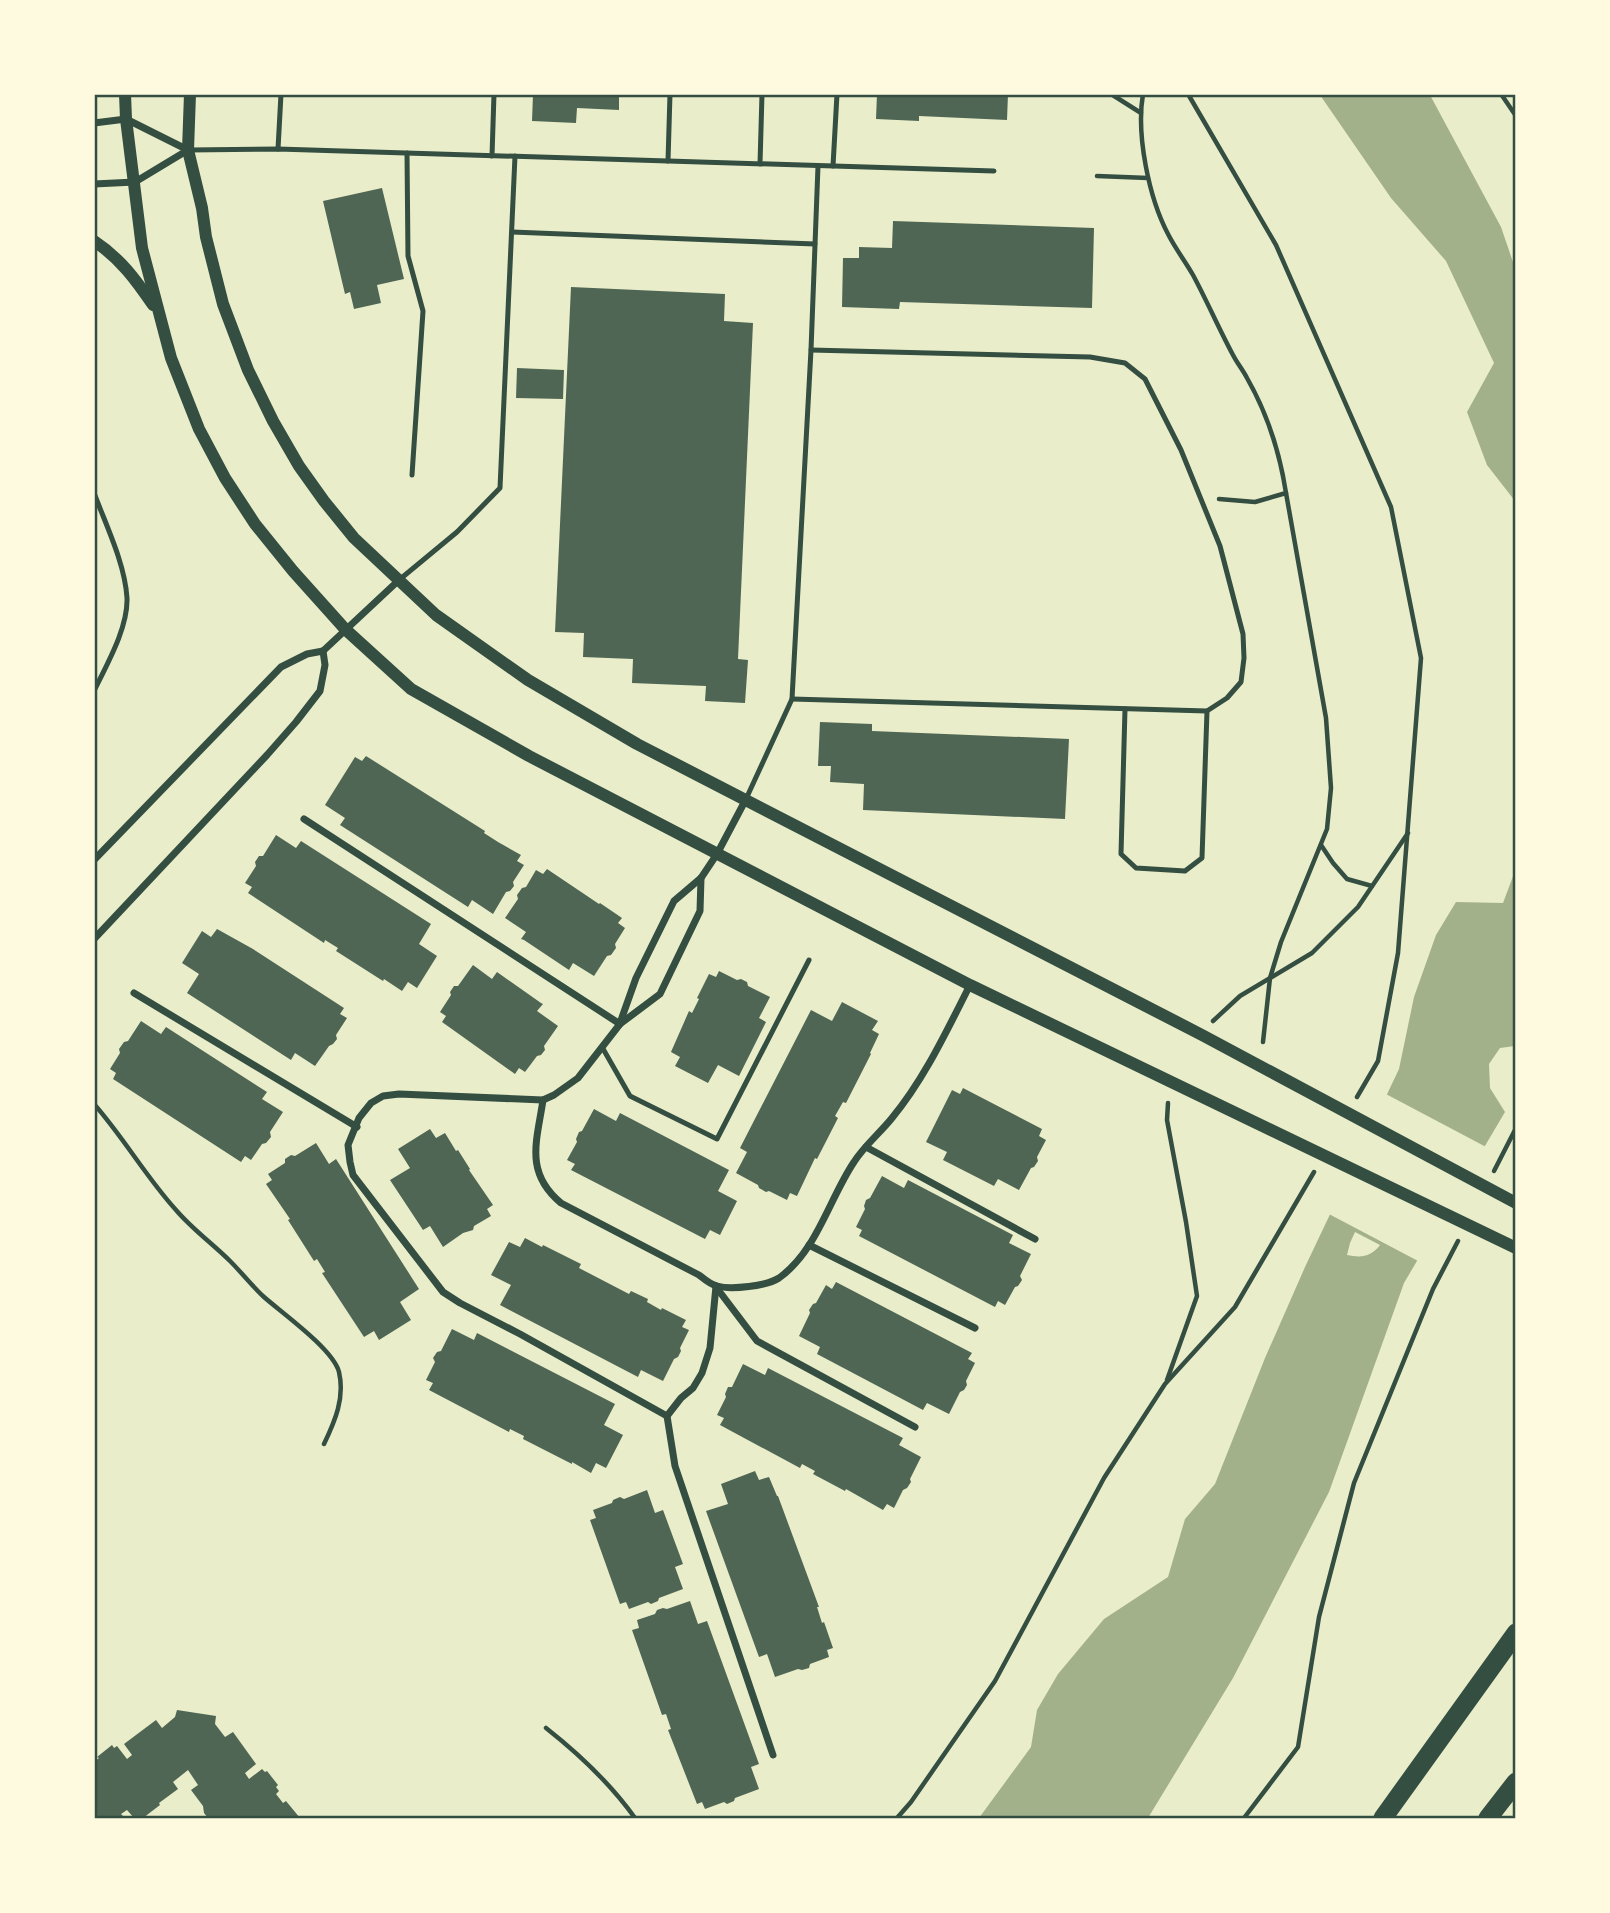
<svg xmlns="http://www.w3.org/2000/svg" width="1610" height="1913" font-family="Quicksand,sans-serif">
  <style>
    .water { fill: #a3b18a; fill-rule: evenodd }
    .pier { fill: #e9edc9 }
    .building { fill: #4f6655 }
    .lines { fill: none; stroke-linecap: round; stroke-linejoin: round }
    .path { stroke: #344e41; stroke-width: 4.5 }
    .service { stroke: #344e41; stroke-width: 5 }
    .minor { stroke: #344e41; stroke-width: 7 }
    .tertiary { stroke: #344e41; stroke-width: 12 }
    .trunk { stroke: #344e41; stroke-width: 19 }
    .neatline { fill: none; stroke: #344e41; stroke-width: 2.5 }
  </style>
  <rect width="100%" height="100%" fill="#e9edc9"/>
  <g class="water">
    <polygon points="1320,95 1430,95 1501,227 1515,268 1515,501 1487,465 1467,412 1494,363 1446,261 1391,198"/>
    <path d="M1515,871V1046L1500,1048L1489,1064L1490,1088L1505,1112L1404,1283L1329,1492L1233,1678L1148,1818H979L1031,1747L1037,1710L1058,1674L1104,1619L1168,1577L1185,1519L1215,1484L1265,1358L1305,1267L1399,1069L1414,997L1436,935L1456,902L1503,903ZM1355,1232L1380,1245C1371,1257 1361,1258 1347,1255L1350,1243Z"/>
  </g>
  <polygon class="pier" points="1384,1093 1488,1148 1420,1262 1327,1213"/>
  <g class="building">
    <polygon points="533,94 619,94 619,110 577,108 576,123 532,121"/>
    <polygon points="877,94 1008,94 1007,120 919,116 919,121 876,119"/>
    <polygon points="382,188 404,279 377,285 381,303 354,309 350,292 345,294 323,201"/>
    <polygon points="893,221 1094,228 1092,308 900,302 899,309 842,307 843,258 859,258 859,247 892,248"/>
    <polygon points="571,287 725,294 724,321 753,323 738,659 748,660 745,703 705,701 706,686 632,683 633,659 583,657 584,633 555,632"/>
    <polygon points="517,368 564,370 563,399 516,398"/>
    <polygon points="820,722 872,724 872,731 1069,739 1065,819 863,810 864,784 830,782 831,766 818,766"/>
    <polygon points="366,756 485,831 484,833 498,842 521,855 517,861 524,865 513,882 514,886 510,891 506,892 493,914 472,900 468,907 340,825 345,818 325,805 355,757 362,761"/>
    <polygon points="276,835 296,848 301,841 431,924 419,944 437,956 417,988 408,982 402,991 384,979 383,981 336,951 338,948 325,940 324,943 248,893 252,887 245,883 256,866 255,862 259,856 263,856"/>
    <polygon points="547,869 599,904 600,903 622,918 618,923 625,928 615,944 616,948 611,955 607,956 594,976 573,963 569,970 524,940 521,939 526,932 505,918 518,899 517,895 522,888 526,887 536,870 543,874"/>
    <polygon points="217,929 253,949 344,1008 340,1014 347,1018 336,1035 337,1039 333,1044 329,1046 315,1066 295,1053 291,1060 187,993 199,974 182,963 202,931 211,937"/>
    <polygon points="473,965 492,979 497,972 541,1003 543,1004 537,1011 558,1026 544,1046 545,1050 541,1055 537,1056 525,1072 519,1068 515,1074 442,1022 446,1016 440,1012 451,995 450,992 454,986 458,986"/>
    <polygon points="719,971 737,980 741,979 747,982 748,986 770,997 759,1018 766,1022 739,1076 718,1065 708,1083 675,1066 680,1057 671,1052 689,1011 692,1013 699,999 697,998 709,974 716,977"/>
    <polygon points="842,1002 878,1021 872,1030 879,1034 870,1053 871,1054 846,1103 843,1102 835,1116 838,1118 817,1159 815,1158 797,1196 790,1193 787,1200 769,1191 766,1192 759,1188 758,1185 736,1173 747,1152 740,1148 811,1010 832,1021"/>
    <polygon points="141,1021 161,1034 166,1027 267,1092 262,1099 283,1112 270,1132 271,1137 266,1143 262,1144 251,1160 245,1156 241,1162 113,1079 116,1073 110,1069 120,1053 119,1049 124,1042 128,1041"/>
    <polygon points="963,1088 1042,1129 1039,1136 1046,1140 1037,1157 1038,1161 1034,1167 1031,1168 1019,1190 998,1179 994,1186 943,1160 947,1152 926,1142 952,1090 960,1094"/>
    <polygon points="594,1109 616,1121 620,1113 729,1170 718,1191 737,1201 720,1235 710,1230 705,1239 571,1170 575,1164 567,1160 577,1142 576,1139 579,1132 582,1131"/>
    <polygon points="430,1129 436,1138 445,1133 456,1151 458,1150 470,1169 469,1170 493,1205 487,1209 491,1216 474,1226 473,1230 463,1233 443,1247 430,1226 423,1230 390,1180 410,1168 398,1149"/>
    <polygon points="316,1143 329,1164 336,1159 419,1289 400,1302 411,1320 379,1340 374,1331 364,1337 322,1273 325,1272 317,1259 314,1261 288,1220 290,1219 266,1184 272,1180 268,1174 285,1163 285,1159 291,1155 295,1156"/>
    <polygon points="882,1176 904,1188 908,1180 1013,1235 1009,1243 1031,1254 1020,1276 1022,1280 1018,1286 1015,1287 1005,1305 998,1301 995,1307 859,1236 862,1230 856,1227 865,1209 864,1206 866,1200 870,1198"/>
    <polygon points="525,1238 542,1247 543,1245 581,1264 579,1268 629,1294 631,1291 648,1299 647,1302 661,1310 662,1308 686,1320 682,1327 689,1330 680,1348 681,1351 678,1357 674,1359 663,1381 641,1370 638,1377 500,1305 511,1285 491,1275 509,1242 520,1247"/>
    <polygon points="836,1282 972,1353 968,1359 975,1363 966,1381 967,1385 964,1390 960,1392 949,1414 927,1403 923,1410 817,1354 820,1347 799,1336 810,1313 809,1310 813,1304 816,1303 826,1285 832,1289"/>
    <polygon points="452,1329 474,1340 477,1333 615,1404 604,1425 623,1435 606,1468 596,1463 591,1473 572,1462 572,1464 523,1439 524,1436 510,1429 509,1432 429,1390 433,1383 426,1380 435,1362 433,1358 437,1352 441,1351"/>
    <polygon points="743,1364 765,1375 768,1368 903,1438 899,1445 921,1457 910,1479 911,1482 907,1488 903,1490 894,1508 887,1504 883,1510 846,1489 845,1491 813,1474 815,1471 802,1464 800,1468 720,1425 724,1418 717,1415 726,1397 725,1394 728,1387 732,1387"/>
    <polygon points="755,1471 759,1480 769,1477 777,1496 778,1496 819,1607 817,1607 822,1623 824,1622 833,1648 827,1650 829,1657 810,1664 809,1668 802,1670 798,1669 775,1677 767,1654 759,1657 706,1511 728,1504 721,1484"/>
    <polygon points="647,1490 655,1513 663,1510 683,1564 675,1567 683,1589 659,1598 658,1601 651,1604 648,1602 629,1609 626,1602 620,1604 590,1520 596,1518 593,1510 612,1503 613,1500 620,1497 624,1499"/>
    <polygon points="690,1601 698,1624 707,1621 759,1764 751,1767 759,1789 735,1798 734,1801 727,1804 724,1802 705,1809 702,1802 697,1804 668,1730 671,1729 666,1714 662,1715 632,1630 639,1628 637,1620 655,1614 657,1610 663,1608 667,1609"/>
    <polygon points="177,1710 216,1716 215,1724 225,1737 233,1732 256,1764 245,1773 249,1779 262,1769 265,1772 267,1771 278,1785 276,1787 279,1791 276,1794 283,1803 286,1801 300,1818 208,1818 204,1813 203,1806 191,1790 198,1785 188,1770 173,1782 178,1789 159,1803 160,1805 143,1818 134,1818 127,1810 121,1814 125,1818 94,1818 94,1762 99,1758 97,1757 112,1745 114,1748 117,1746 127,1759 132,1755 124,1744 156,1720 162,1728 175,1717"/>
  </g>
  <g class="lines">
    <g class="path">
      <polyline points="1111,94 1141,113"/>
      <path d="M1143,94C1136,135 1149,198 1168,234C1175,248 1185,261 1193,275C1207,301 1219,329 1233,355C1237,363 1243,370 1247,378C1267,413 1280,454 1286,493L1255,502L1219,499"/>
      <polyline points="1188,94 1276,245 1391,507 1421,658 1398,953 1378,1061 1357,1097"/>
      <polyline points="1501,94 1516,116"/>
      <polyline points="1097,176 1148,178"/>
      <polyline points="1321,845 1333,863 1347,879 1372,886"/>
      <polyline points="1213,1021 1240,996 1312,953 1358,907 1408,833"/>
      <polyline points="1263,1042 1270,978 1281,942 1327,829 1331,788 1326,718 1286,493"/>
      <path d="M94,1104C124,1138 146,1177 176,1210C192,1229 213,1244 231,1262C242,1273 252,1286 264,1297C282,1313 333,1349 339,1372C345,1398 335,1421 324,1444"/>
      <polyline points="1494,1171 1516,1128"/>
      <polyline points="1167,1380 1197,1296 1186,1222 1167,1120 1168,1103"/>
      <path d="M546,1728C579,1754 610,1783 635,1818"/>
      <polyline points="897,1818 911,1802 995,1681 1104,1478 1165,1384 1235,1307 1314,1172"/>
      <polyline points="1244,1818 1298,1747 1319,1617 1354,1483 1433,1289 1458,1241"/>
    </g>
    <g class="service">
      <polyline points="278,149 281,94"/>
      <polyline points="189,150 278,149 994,171"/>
      <polyline points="407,153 408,256 423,311 412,475"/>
      <polyline points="492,156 494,94"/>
      <polyline points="668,161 670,94"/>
      <polyline points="760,164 762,94"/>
      <polyline points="833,166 837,94"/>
      <polyline points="512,232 815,244"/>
      <path d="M94,493C106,525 125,564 127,598C128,628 107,664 94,691"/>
      <polyline points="399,580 457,532 500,488 515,156"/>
      <polyline points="792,699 1207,711 1227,698 1241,682 1244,658 1243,634 1220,546 1181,450 1145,379 1125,363 1090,357 811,350"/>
      <polyline points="1125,709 1121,854 1136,868 1185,871 1202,858 1207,711"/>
      <polyline points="746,799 792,699 811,350 818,166"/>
      <polyline points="602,1047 630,1096 717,1139 809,960"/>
    </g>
    <g class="minor">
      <polyline points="94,123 126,119 188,150"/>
      <polyline points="94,184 135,182 188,150"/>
      <polyline points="304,819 620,1024"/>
      <polyline points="94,860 281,667 307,654 323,651 399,580"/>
      <path d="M701,878L700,911L660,994L620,1024L578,1078L554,1095L543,1100C537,1141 524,1172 561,1203L699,1275C704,1279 711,1285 717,1286C731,1290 767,1286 779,1278C817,1251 829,1199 854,1162C864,1146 880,1133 892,1118C925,1078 947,1030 970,985"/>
      <polyline points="94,939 267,755 296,722 320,691 325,665 323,651"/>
      <polyline points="134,993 357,1127"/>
      <polyline points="620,1023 636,978 674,901 701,878 717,854 745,801"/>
      <polyline points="543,1100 399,1094 383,1096 371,1103 359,1118 348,1145 350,1162 353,1175 443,1292 460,1303 520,1334 667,1416 681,1398 693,1388 702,1373 710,1348 716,1286"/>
      <polyline points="866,1147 1035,1239"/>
      <polyline points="809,1245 975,1328"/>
      <polyline points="716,1287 757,1341 915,1427"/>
      <polyline points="667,1416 675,1466 773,1755"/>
    </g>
    <g class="tertiary">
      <polyline points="125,94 126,119 142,248 171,358 199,429 225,478 255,524 293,571 345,629 411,689 529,756 970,985 1516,1248"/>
      <polyline points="190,94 188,150 202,208 206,237 223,304 248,370 273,421 299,466 324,501 354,538 436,615 528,680 637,744 1202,1035 1516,1203"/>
      <path d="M94,241C120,258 136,280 153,305"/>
    </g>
    <g class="trunk">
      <polyline points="1383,1818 1516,1633"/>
      <polyline points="1488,1818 1516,1782"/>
    </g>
  </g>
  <rect width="1610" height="1913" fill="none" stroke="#fefae0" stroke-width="192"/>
  <rect x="96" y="96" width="1418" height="1721" class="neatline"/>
</svg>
